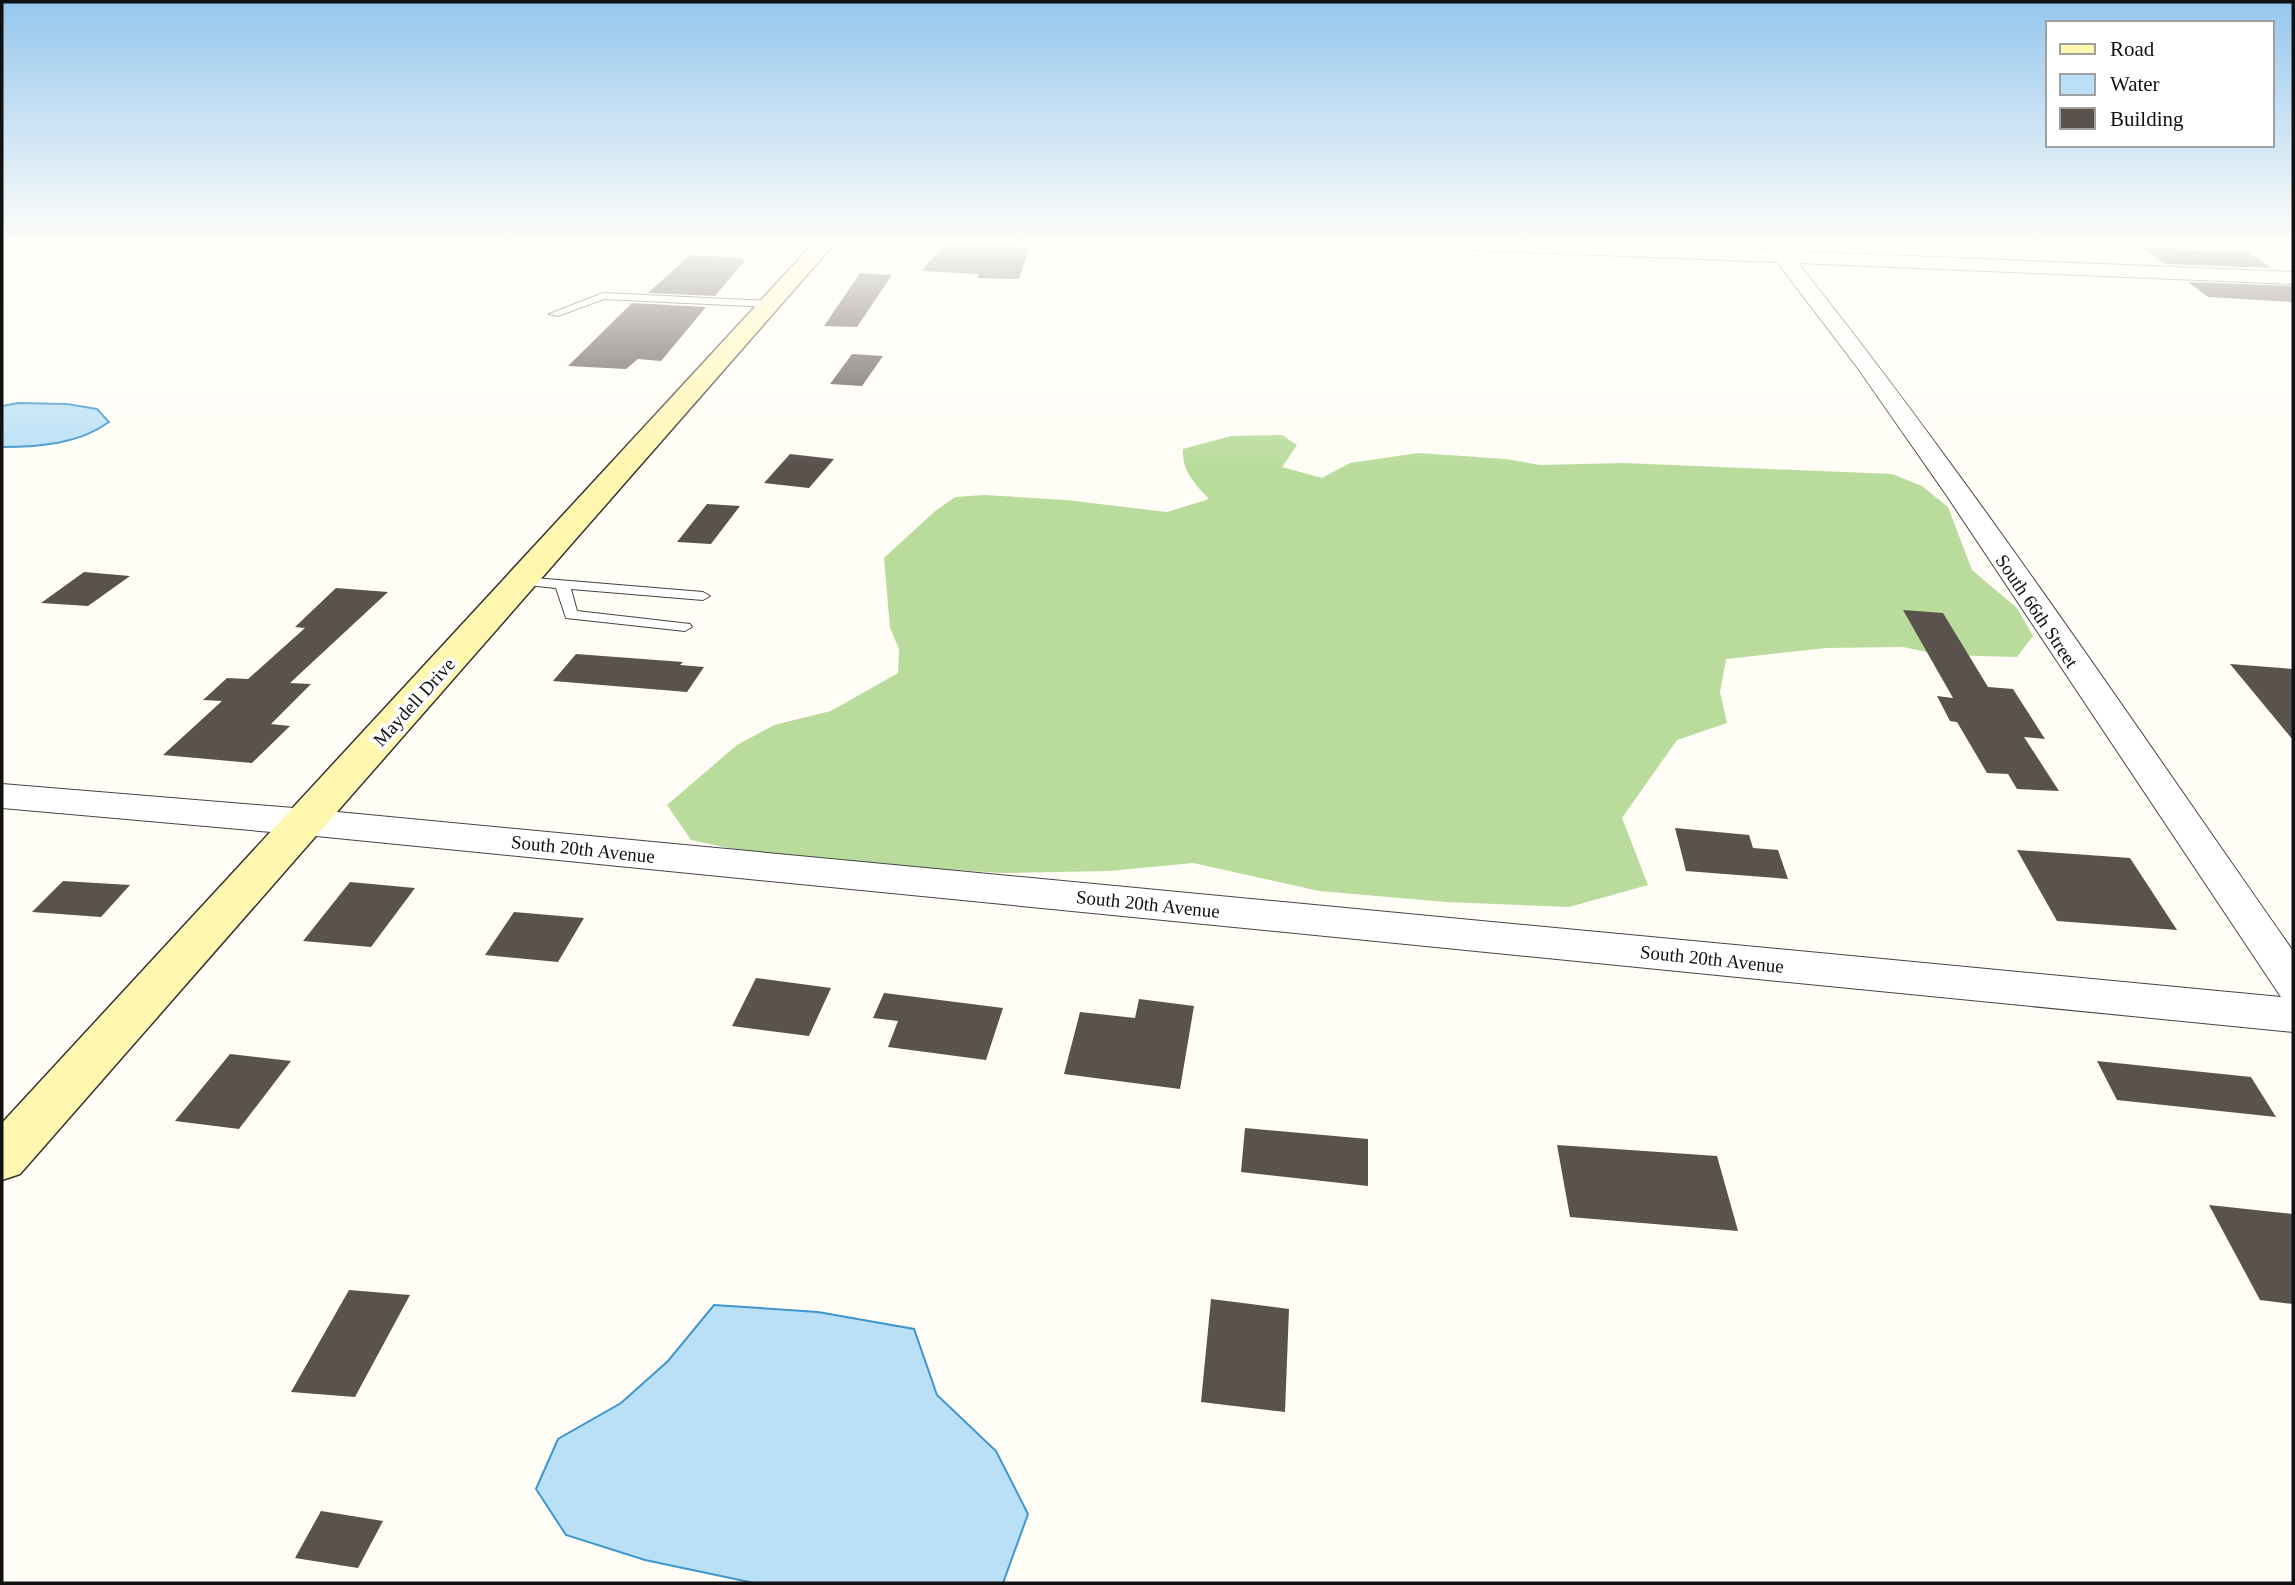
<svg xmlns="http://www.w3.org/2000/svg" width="2295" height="1585" font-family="'Times New Roman',serif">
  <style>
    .forest { fill: #b9dc9c }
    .water { fill: #b9e0f7; stroke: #3f96cf; stroke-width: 2 }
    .building { fill: #5a524d }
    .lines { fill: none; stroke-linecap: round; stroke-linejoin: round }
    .lane-casing { stroke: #444; stroke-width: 2 }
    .street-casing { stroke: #444; stroke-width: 2 }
    .secondary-casing { stroke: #333; stroke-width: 3 }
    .lane { fill: #fff; fill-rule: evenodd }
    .street { fill: #fff; fill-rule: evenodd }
    .secondary { fill: #fff6b0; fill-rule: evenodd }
    .labels { text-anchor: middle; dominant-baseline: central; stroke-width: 7; stroke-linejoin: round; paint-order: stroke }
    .street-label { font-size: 19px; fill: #111; stroke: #fff }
  </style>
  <rect width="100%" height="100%" fill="#fffdf5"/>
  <path class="forest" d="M1282,435L1297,445L1282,467L1322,478L1350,463L1418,453L1506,459L1540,465L1624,463L1892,474L1922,486L1948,507L1972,570L2017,608L2033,636L2017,657L1941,655L1903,647L1826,648L1726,659L1720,692L1727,723L1677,740L1622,818L1648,885L1569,907L1446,902L1319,891L1193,863L1110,871L1002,873L774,858L691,840L667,805L737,745L774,725L831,711L898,673L899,649L890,628L884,558L934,512L955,497L985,495L1066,500L1167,512L1209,499C1194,483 1182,471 1183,449L1231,436Z"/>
  <g class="water">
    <path d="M18,403L67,404L97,409L109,422C79,444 39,447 2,447V406Z"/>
    <polygon points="714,1305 818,1312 914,1329 937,1395 996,1451 1028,1514 1003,1583 754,1583 645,1560 566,1535 536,1489 558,1439 621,1403 668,1361"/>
  </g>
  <g class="building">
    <polygon points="944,244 976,244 1030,247 1019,279 977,278 979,274 922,271"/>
    <polygon points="2144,248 2247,252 2272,268 2165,264"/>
    <polygon points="690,255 726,257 746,259 715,296 648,293"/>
    <polygon points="860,273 892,275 857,327 824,326"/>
    <polygon points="2188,282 2293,286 2293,302 2208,297"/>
    <polygon points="632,303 706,307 661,361 638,359 626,369 568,366"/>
    <polygon points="852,354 883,356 862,386 830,384"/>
    <polygon points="790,454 834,459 809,488 764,483"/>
    <polygon points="707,504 740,506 711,544 677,542"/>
    <polygon points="84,572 130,576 88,606 41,603"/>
    <polygon points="336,588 388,592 290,683 311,684 271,724 290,726 252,763 163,755 222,701 203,700 227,678 248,679 305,628 295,627"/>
    <polygon points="1903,610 1943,613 1988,687 2013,689 2045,739 2024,737 2059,791 2017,789 2008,774 1987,773 1957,722 1950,721 1937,696 1953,698"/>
    <polygon points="576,654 683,662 680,665 704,667 687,692 553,681"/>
    <polygon points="2230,664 2293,669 2293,740"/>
    <polygon points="1675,828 1749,835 1753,848 1778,850 1788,879 1686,871"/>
    <polygon points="2017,850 2130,858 2177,930 2057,921"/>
    <polygon points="63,881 130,885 101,917 32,912"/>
    <polygon points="350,882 415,888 371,947 303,941"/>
    <polygon points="514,912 584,918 558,962 485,955"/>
    <polygon points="756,978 831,988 809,1036 732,1026"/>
    <polygon points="884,993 1003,1008 986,1060 888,1047 898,1021 873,1018"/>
    <polygon points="1139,999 1194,1006 1180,1089 1064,1074 1080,1012 1135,1018"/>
    <polygon points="230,1054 291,1061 239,1129 175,1121"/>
    <polygon points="2097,1061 2251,1077 2276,1117 2117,1100"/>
    <polygon points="1245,1128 1368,1139 1368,1186 1241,1172"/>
    <polygon points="1557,1145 1717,1156 1738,1231 1570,1217"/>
    <polygon points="2209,1205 2293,1214 2293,1304 2260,1300"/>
    <polygon points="349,1290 410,1295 355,1397 291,1392"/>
    <polygon points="1211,1299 1289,1309 1285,1412 1201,1402"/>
    <polygon points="321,1511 383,1521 358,1568 295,1558"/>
  </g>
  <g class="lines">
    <g class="lane-casing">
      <g id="lane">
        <polygon points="603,293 770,301 775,304 770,307 604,299 558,316 549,314"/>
        <polygon points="522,577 703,592 710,596 703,600 571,589 577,611 690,624 692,627 685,631 566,618 556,588 517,584 515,581"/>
      </g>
    </g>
    <g class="street-casing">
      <path id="street" d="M1464,244H1615L1768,250L1764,244H1783L1789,251L2293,272V284L1798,263C1974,484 2131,720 2293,951V1032L306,835L2,808V784L306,809L2281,997L1947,496L1857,367L1777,262L1473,250Z"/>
    </g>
    <g class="secondary-casing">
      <polygon id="secondary" points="813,244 834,244 20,1174 2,1180 2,1123"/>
    </g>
    <use href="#lane" class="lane"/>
    <use href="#street" class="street"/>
    <use href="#secondary" class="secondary"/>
  </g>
  <linearGradient id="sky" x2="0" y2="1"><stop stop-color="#95c6ee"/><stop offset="0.52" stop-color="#fffefa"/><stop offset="1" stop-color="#fffefa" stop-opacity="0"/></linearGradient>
  <rect width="2295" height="466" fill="url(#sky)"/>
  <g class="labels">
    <g class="street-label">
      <text transform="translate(2037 611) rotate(56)">South 66th Street</text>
      <text transform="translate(414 702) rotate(-48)">Maydell Drive</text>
      <text transform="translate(583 849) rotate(6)">South 20th Avenue</text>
      <text transform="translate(1148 904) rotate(6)">South 20th Avenue</text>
      <text transform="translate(1712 959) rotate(6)">South 20th Avenue</text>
    </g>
  </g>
  <rect width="2295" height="1585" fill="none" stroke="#111111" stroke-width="7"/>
  <rect x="2046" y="21" width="228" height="126" fill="#ffffff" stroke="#a0a0a0" stroke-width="2"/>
  <rect x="2060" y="44" width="35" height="10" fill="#fff6b0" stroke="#a0a0a0" stroke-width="2"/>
  <text x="2110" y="56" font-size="21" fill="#111111">Road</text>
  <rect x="2060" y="74" width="35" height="21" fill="#b9e0f7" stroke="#a0a0a0" stroke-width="2"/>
  <text x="2110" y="91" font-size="21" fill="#111111">Water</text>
  <rect x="2060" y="108" width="35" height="21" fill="#5a524d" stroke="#a0a0a0" stroke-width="2"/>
  <text x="2110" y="126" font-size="21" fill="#111111">Building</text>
</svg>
